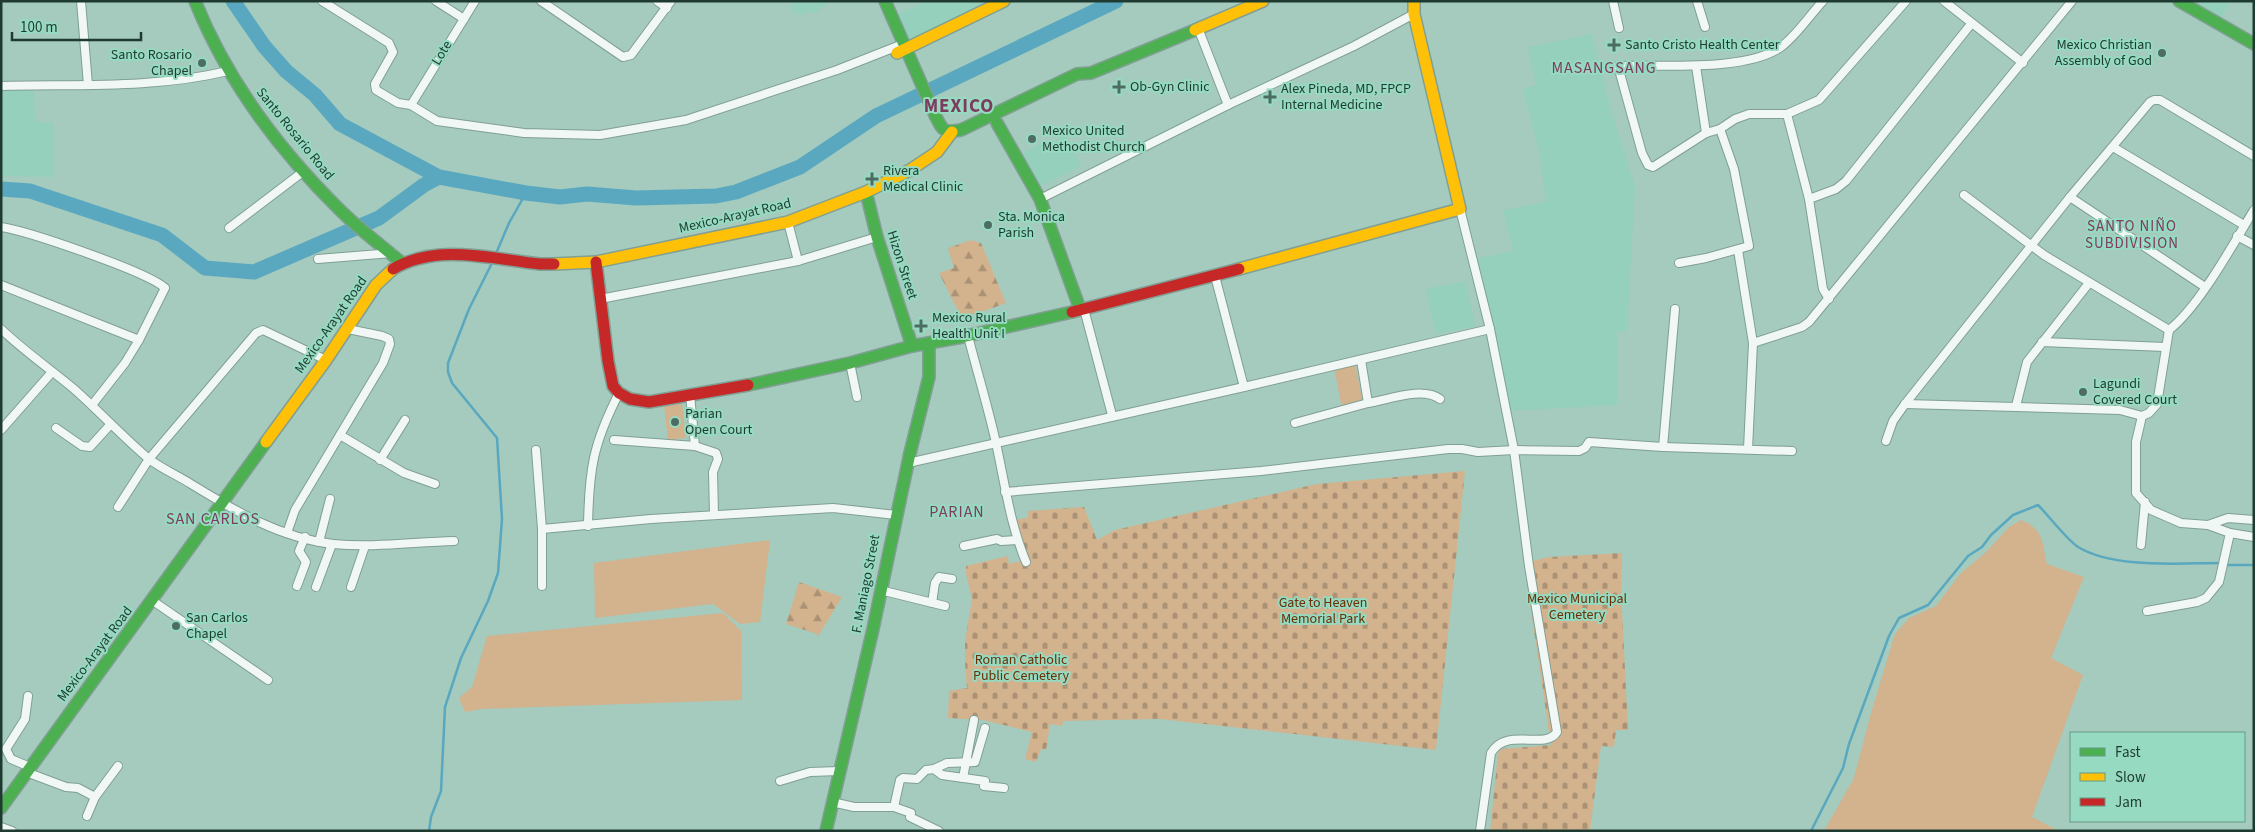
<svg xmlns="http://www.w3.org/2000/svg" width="2255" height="832" font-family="'Source Sans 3',sans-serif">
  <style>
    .built { fill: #94d0bb }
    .grass { fill: #d3b28e }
    .forest { fill: url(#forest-firs) }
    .cemetery { fill: url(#cemetery-stones) }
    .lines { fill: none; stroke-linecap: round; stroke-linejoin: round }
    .stream { stroke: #5aa8c0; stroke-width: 2.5 }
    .river { stroke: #5aa8c0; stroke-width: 15 }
    .street-casing { stroke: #819f94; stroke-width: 10 }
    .fast-casing { stroke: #819f94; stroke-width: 14 }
    .slow-casing { stroke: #819f94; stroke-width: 14 }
    .jam-casing { stroke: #819f94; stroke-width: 14 }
    .street { stroke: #f1f7f5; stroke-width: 8 }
    .fast { stroke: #4caf50; stroke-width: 11 }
    .slow { stroke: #ffc107; stroke-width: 11 }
    .jam { stroke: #c62828; stroke-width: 11 }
    .poi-dot { fill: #4e6d62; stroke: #95dac1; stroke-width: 2 }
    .labels { text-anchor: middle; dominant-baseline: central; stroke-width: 4; stroke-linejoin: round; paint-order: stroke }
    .poi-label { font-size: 14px; fill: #1f3b31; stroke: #95dac1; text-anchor: start }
    .street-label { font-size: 14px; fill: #1f3b31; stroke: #95dac1 }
    .park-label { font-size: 14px; fill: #6a2f05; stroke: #95dac1 }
    .neighbourhood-label { font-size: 15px; letter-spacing: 1px; fill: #7d3b5d; stroke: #95dac1 }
    .quarter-label { font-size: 16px; letter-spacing: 1px; fill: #7d3b5d; stroke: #95dac1 }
    .district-label { font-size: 19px; font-weight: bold; letter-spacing: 1px; fill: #7d3b5d; stroke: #95dac1 }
  </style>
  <defs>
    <pattern id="forest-firs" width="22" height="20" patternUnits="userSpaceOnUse" patternTransform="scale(1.25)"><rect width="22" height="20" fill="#d3b28e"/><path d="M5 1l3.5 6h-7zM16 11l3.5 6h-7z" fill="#ab9275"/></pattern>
    <pattern id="cemetery-stones" width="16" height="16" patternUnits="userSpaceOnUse" patternTransform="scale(1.25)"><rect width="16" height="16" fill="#d3b28e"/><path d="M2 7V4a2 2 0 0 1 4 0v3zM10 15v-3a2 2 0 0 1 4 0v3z" fill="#ab9275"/></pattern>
  </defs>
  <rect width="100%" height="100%" fill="#a4cbbd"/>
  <g class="built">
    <polygon points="793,1 831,1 815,13 809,11 802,15 791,10"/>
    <polygon points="926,1 992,1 911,42 897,15"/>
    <polygon points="2199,1 2230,1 2222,17 2197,4"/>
    <polygon points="1592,34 1612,114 1635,187 1627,331 1617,331 1617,405 1504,411 1470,260 1513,251 1503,210 1546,202 1540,154 1523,89 1536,85 1528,47"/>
    <polygon points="34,86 35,122 54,123 53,177 1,176 1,87"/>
    <polygon points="1065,135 1082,166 1036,189 1018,156 1045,141 1048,145"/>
    <polygon points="1466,281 1475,326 1436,334 1426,289"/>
  </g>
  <g class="grass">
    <polygon points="1355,363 1363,404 1342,408 1334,367"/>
    <polygon points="682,404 686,438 668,440 664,406"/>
    <path d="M2021,520C2044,529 2042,542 2047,564L2084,577L2051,658L2083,675L2032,817L2059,831H1824L1854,778L1871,713L1895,634L1909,618L1936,606L1960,574L1986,552L2009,527Z"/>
    <polygon points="770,540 760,622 740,624 713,604 595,618 594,563"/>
    <polygon points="723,613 741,631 742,700 481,709 465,712 459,698 472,687 487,636"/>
  </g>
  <g class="forest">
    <polygon points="971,240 981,243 1006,303 962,319 939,273 954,268 948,248"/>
    <polygon points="799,582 842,597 817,638 817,634 786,624"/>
  </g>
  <g class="cemetery">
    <polygon points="1465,471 1436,750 1160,719 1063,721 1062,726 1050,724 1046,750 1041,749 1036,762 1025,759 1032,732 983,720 948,718 949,691 967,688 965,662 965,641 972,599 966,574 966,566 1008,556 1009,564 1024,560 1013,520 1028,518 1028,511 1084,507 1097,540 1115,530 1317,484"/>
    <polygon points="1622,553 1621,590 1628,730 1616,730 1614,747 1601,746 1590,831 1490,831 1498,754 1501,749 1551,745 1524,563 1549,557"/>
  </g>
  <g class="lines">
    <g class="stream">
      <polyline points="495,256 509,223 526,193"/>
      <polyline points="2225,565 2254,565"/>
      <polyline points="429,831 431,817 441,791 445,707 461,658 488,601 498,573 502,519 497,438 452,383 448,372 448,363 469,309 493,261"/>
      <path d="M1811,831L1843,768L1849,744L1889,636L1899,618L1928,605L1968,556L1982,547L1991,535L2013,515L2038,505C2048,515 2067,540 2078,547C2115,569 2178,563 2221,563"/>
    </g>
    <g class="river">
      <polyline points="233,1 264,46 286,71 315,95 340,124 439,177 526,193 560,197 587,194 636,198 716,196 736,192 800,167 876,116 1116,1"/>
      <polyline points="1,189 30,191 162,235 205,268 254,272 379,218 424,185 439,177"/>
    </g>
    <g class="street-casing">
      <g id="street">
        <polyline points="81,1 88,85"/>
        <polyline points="322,1 389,43 393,52 375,84 376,90 398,103 411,105 437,121 524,133 600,135 686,120 837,70 903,44"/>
        <polyline points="436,1 464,19"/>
        <polyline points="541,1 623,57 631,55 671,1"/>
        <polyline points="657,1 667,8"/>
        <polyline points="1613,1 1619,28"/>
        <polyline points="1697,1 1705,27"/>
        <path d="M1823,1C1809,16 1797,35 1781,47C1745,72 1662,64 1618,66L1642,153L1648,165L1653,167L1706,133L1720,129L1735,119L1749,114H1787L1819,100L1906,1"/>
        <polyline points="1944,1 2023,63"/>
        <polyline points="1198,28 1228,105"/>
        <polyline points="1696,66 1706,133"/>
        <path d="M1,86C77,84 153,89 228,71"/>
        <polyline points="411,105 475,1"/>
        <polyline points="1787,114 1809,199 1823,289 1829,299"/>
        <polyline points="2113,147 2244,225"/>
        <polyline points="1964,195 2044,255 2169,330"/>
        <polyline points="2070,197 2205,287"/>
        <polyline points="1040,199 1228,105 1354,46 1414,14"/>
        <polyline points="1809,199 1836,189 1846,181 1971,24"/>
        <path d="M1460,209L1490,329L1514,450L1529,566L1557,732C1545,751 1507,726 1491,753L1480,831"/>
        <polyline points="788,222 798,261"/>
        <path d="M1,227C28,231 148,272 165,288L139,340L125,363L92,405"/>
        <polyline points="229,228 304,171"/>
        <polyline points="2237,236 2254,245"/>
        <polyline points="1738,250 1753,343"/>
        <polyline points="318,259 392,253"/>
        <polyline points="1679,263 1706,258 1749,246 1734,169 1720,129"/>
        <polyline points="1215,276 1244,387"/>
        <polyline points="1,285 139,340"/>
        <polyline points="600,299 798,261 877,237"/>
        <polyline points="1084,309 1112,415"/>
        <path d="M1,329C24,351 50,369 74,389C100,412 123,437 149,459C162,469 177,475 191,484C235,511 280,538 333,544C373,548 414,542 454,541"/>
        <path d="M2169,330C2199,307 2233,244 2254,210"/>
        <path d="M968,336C977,371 988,407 996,443C1005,484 1010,524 1026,562"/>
        <polyline points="2042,342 2165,347"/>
        <polyline points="850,363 857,397"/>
        <polyline points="690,395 695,446"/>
        <path d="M1368,403C1388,400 1422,386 1440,399"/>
        <polyline points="1905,404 2120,410 2142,416"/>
        <polyline points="2016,406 2027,362 2089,283"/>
        <polyline points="1295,423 1368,403 1361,360"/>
        <polyline points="56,428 82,446 90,447 110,425"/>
        <polyline points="1,430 52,372"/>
        <polyline points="340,435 404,473 435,484"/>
        <polyline points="614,440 695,446 716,453 718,459 713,472 714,514"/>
        <polyline points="1886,441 1893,421 1905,404 2070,197 2150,102 2154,100 2160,100 2254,156"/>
        <polyline points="1663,447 1792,451"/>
        <polyline points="1748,449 1753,343 1802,327 1809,322 2072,1"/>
        <polyline points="536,450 542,529 542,586"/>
        <polyline points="380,460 405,420"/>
        <polyline points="908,463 1244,387 1490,329"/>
        <polyline points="1005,492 1261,471 1448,449 1462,449 1478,452 1514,450 1579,451 1585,448 1589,442 1663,447 1675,309"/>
        <polyline points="118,507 149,459 256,333 263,330 326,360"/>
        <polyline points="2208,525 2228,518 2254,520"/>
        <path d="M588,526C589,469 593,444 619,393"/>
        <polyline points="542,529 651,519 833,508 896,515"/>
        <polyline points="287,533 295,510 383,363 390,344 389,339 382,336 348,329"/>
        <polyline points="2230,533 2254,537"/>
        <polyline points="319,542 330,499"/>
        <polyline points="2141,545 2145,502"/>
        <polyline points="964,546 997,539 1001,541 1017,540"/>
        <polyline points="297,586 306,562 299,551 305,537"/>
        <polyline points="316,587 332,544"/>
        <polyline points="351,587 365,546"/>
        <polyline points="880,590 945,606"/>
        <polyline points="153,601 268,680"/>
        <polyline points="932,603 935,583 939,577 952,579"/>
        <polyline points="2147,611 2197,602 2206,598 2219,582 2230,533 2208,525 2181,523 2151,510 2136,493 2136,442 2142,416 2149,413 2157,404 2169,330"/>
        <polyline points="28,696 25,719 6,749 11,759 30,767"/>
        <polyline points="934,769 947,763 975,762 985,728"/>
        <polyline points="26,772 66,787 78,788 95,797"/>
        <polyline points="963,778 974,720"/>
        <polyline points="780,781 810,772 839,771"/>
        <polyline points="832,802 854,807 894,807 900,780 903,778 917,779 926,770 934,769 942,775 985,781 984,786 1004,788"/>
        <polyline points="894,807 911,813 910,817 939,831"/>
        <polyline points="87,816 95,797 118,766"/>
        <polyline points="1,827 12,831"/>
      </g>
    </g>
    <g class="fast-casing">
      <g id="fast">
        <path d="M195,1C227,81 280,151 341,211C360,230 382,246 402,263"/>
        <path d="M885,1L935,115C943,131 943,133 961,130L1077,74L1091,73L1195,30"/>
        <polyline points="2179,1 2254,44"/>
        <polyline points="997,123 1040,199 1080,309"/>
        <polyline points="866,192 877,237 912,346"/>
        <polyline points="748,385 850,363 912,346 962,337 1072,312"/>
        <polyline points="1,808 266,442"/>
        <polyline points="826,831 873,629 910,453 929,377 929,343"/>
      </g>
    </g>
    <g class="slow-casing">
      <g id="slow">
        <polyline points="1195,30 1263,1"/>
        <polyline points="897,53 1004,1"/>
        <polyline points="554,264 596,262 788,222 866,192 910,170 937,152 952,132"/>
        <polyline points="1239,269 1460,209 1414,14 1414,1"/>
        <polyline points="266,442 326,360 376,285 393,269"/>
      </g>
    </g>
    <g class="jam-casing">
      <g id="jam">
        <polyline points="596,262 608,361 613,386 619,393 630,399 649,402 748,385"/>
        <path d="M393,269C437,243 492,259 540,264H554"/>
        <polyline points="1072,312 1239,269"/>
      </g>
    </g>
    <use href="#street" class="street"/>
    <use href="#fast" class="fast"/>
    <use href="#slow" class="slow"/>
    <use href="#jam" class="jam"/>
  </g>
  <g class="poi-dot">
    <path d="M1611.5 37.5h5v5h5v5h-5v5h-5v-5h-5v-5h5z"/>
    <circle cx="2162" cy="53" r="5"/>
    <circle cx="202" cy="63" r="5"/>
    <path d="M1116.5 79.5h5v5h5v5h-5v5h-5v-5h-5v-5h5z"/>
    <path d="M1267.5 89.5h5v5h5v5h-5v5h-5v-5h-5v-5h5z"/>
    <circle cx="1032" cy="139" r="5"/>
    <path d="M869.5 171.5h5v5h5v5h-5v5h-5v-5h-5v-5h5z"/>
    <circle cx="988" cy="225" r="5"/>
    <path d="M918.5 318.5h5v5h5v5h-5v5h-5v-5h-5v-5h5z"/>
    <circle cx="2083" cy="392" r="5"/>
    <circle cx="675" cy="422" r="5"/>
    <circle cx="176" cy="626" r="5"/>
  </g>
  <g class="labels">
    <g class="poi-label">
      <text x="1625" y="45">Santo Cristo Health Center</text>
      <text x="2152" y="45" text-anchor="end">Mexico Christian<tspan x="2152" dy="16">Assembly of God</tspan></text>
      <text x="192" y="55" text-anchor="end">Santo Rosario<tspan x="192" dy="16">Chapel</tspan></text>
      <text x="1130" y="87">Ob-Gyn Clinic</text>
      <text x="1281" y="89">Alex Pineda, MD, FPCP<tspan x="1281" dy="16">Internal Medicine</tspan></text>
      <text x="1042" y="131">Mexico United<tspan x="1042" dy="16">Methodist Church</tspan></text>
      <text x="883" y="171">Rivera<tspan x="883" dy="16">Medical Clinic</tspan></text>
      <text x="998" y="217">Sta. Monica<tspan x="998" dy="16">Parish</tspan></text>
      <text x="932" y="318">Mexico Rural<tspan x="932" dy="16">Health Unit I</tspan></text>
      <text x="2093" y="384">Lagundi<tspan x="2093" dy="16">Covered Court</tspan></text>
      <text x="685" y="414">Parian<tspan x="685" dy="16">Open Court</tspan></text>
      <text x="186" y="618">San Carlos<tspan x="186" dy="16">Chapel</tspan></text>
    </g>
    <g class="street-label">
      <text transform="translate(442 53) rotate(-59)">Lote</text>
      <text transform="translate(295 134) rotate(51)">Santo Rosario Road</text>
      <text transform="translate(735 216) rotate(-13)">Mexico-Arayat Road</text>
      <text transform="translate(902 265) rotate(72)">Hizon Street</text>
      <text transform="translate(331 325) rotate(-55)">Mexico-Arayat Road</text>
      <text transform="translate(866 584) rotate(-79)">F. Maniago Street</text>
      <text transform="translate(95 654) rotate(-53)">Mexico-Arayat Road</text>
    </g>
    <g class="park-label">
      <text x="1577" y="599">Mexico Municipal<tspan x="1577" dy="16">Cemetery</tspan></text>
      <text x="1323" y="603">Gate to Heaven<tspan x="1323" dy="16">Memorial Park</tspan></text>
      <text x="1021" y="660">Roman Catholic<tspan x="1021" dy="16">Public Cemetery</tspan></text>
    </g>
    <g class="neighbourhood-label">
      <text x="2132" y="226">SANTO NIÑO<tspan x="2132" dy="17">SUBDIVISION</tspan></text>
    </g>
    <g class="quarter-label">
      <text x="1604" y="68">MASANGSANG</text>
      <text x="957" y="512">PARIAN</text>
      <text x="213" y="519">SAN CARLOS</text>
    </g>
    <g class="district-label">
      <text x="959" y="106">MEXICO</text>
    </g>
  </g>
  <rect width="2255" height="832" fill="none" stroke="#1f3b31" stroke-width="5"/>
  <rect x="2070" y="732" width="175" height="90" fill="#95dac1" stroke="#669a87"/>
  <rect x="2080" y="748" width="25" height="8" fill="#4caf50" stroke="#669a87"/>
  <text x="2115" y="757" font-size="15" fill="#1f3b31">Fast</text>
  <rect x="2080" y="773" width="25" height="8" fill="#ffc107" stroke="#669a87"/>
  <text x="2115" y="782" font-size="15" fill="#1f3b31">Slow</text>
  <rect x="2080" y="798" width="25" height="8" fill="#c62828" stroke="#669a87"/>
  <text x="2115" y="807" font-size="15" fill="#1f3b31">Jam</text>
  <path d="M12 32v8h129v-8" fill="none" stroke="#1f3b31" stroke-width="2.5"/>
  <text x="20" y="32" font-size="15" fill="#1f3b31" stroke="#95dac1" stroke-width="4" paint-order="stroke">100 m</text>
</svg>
